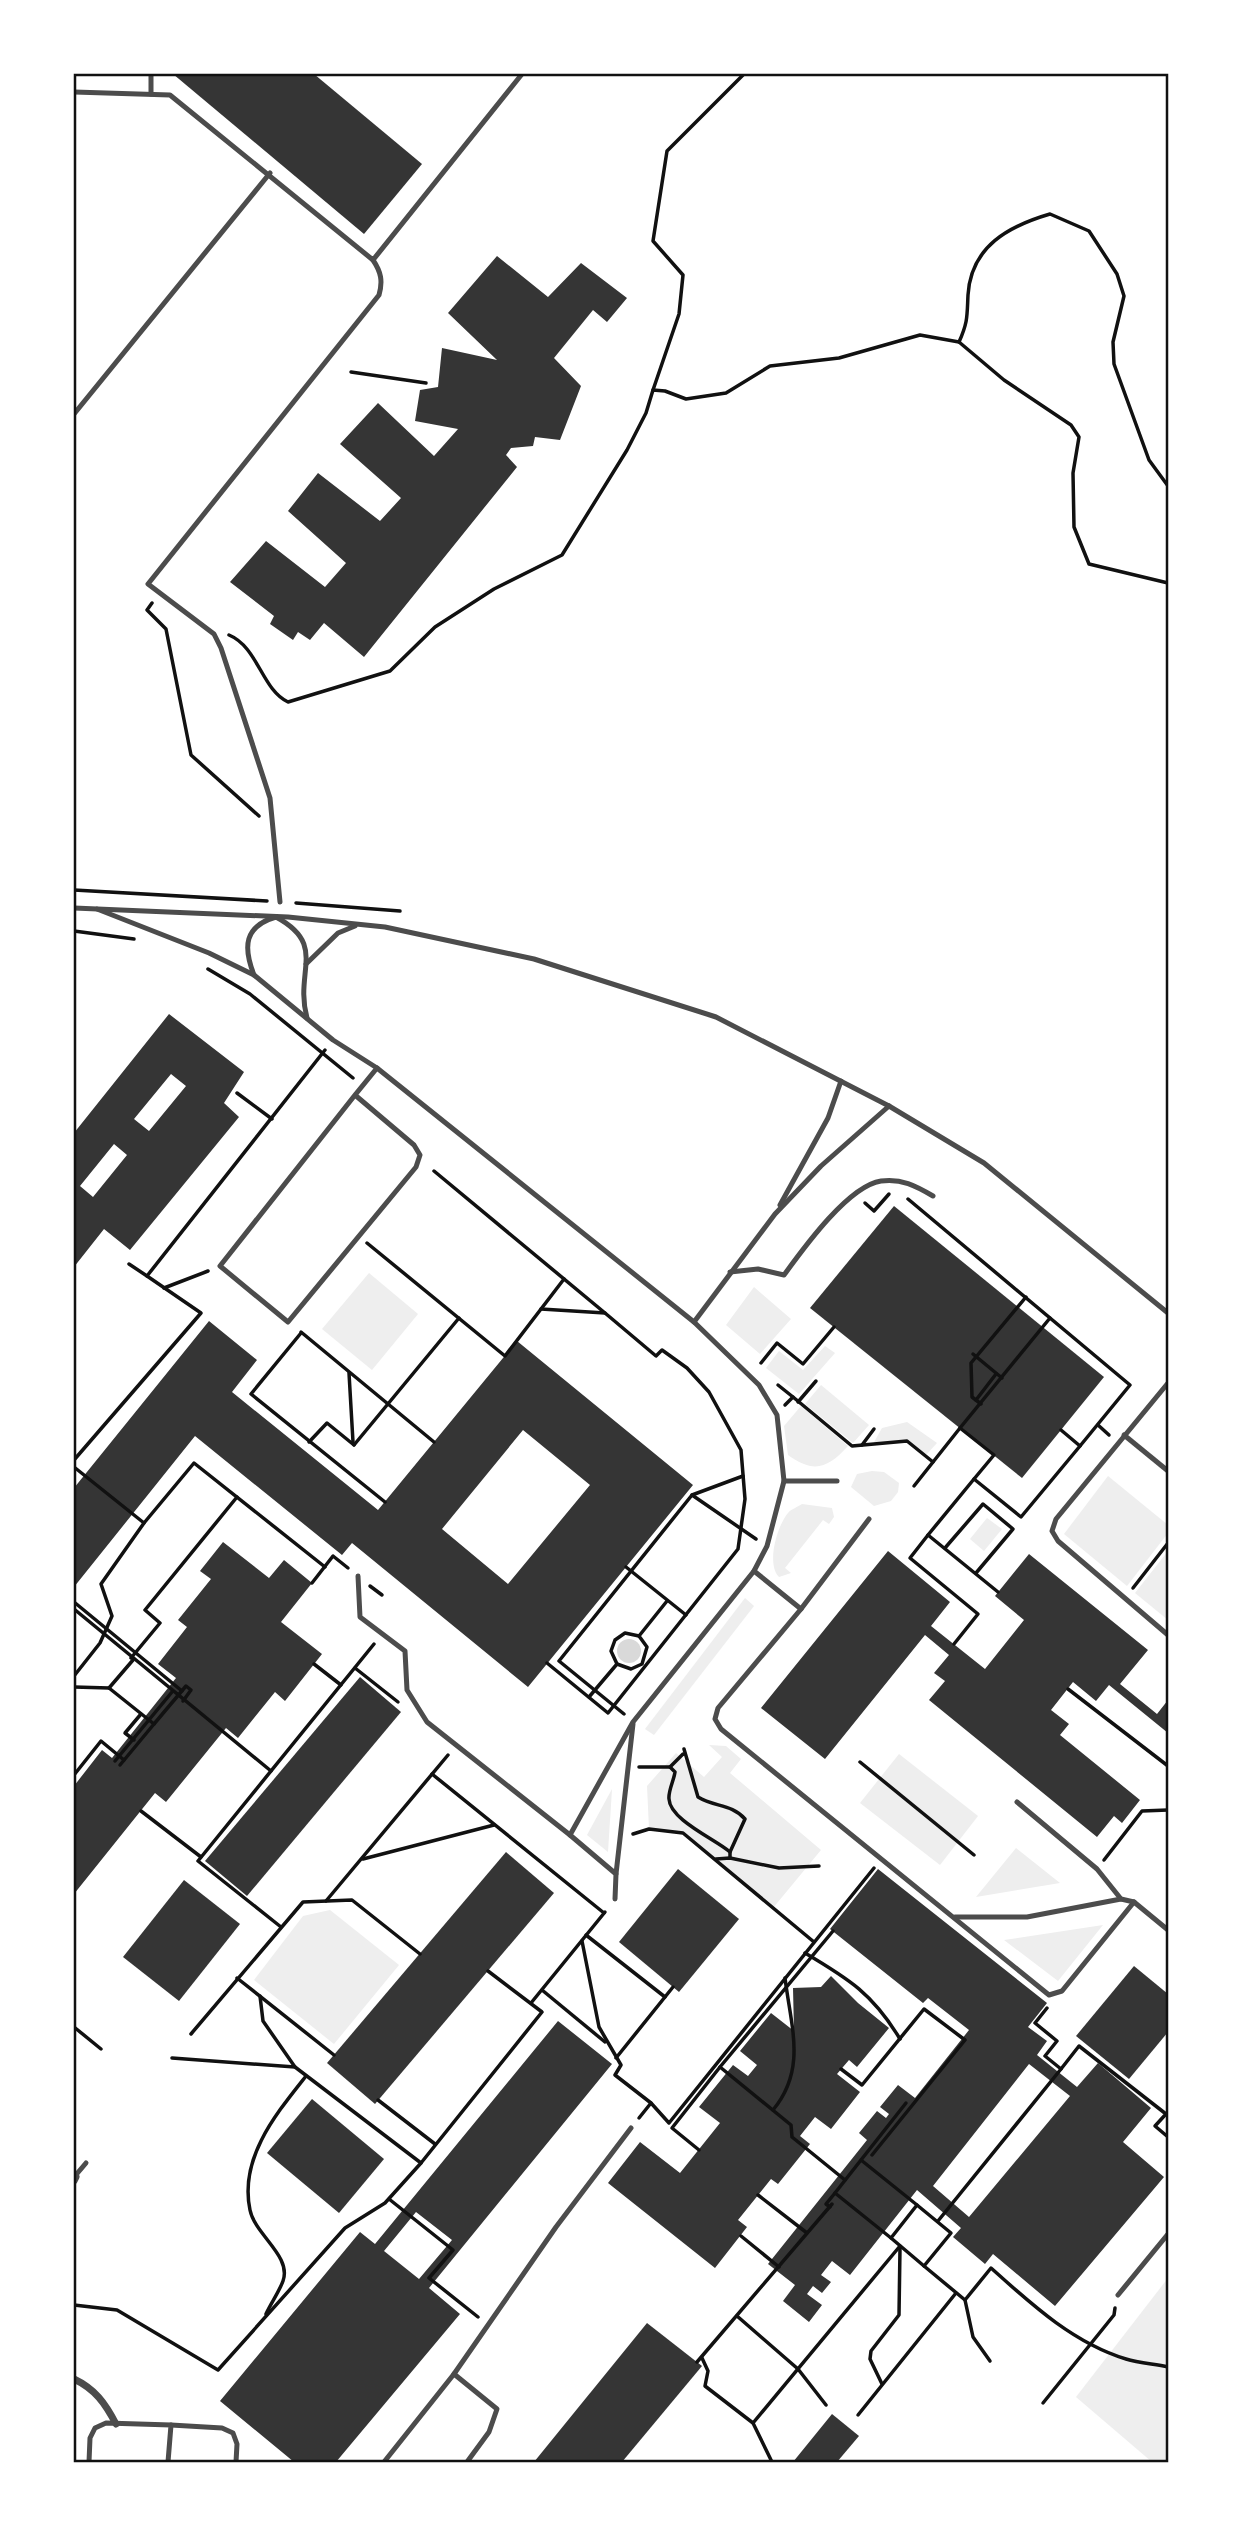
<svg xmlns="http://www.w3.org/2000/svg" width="1242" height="2536" font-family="'Noto Serif',serif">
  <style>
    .green { fill: #eee }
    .water { fill: #d9d9d9 }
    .building { fill: #353535; fill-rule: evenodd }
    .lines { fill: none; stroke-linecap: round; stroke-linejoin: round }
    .path { stroke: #111; stroke-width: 3.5 }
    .service { stroke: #4c4c4c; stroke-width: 5 }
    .minor { stroke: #4c4c4c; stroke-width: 7 }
    .neatline { fill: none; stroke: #111; stroke-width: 2.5 }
  </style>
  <rect width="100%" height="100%" fill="#fff"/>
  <g class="green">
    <polygon points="369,1273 418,1314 372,1370 322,1329"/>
    <polygon points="754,1287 791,1319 760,1354 726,1325"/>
    <polygon points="825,1346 835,1353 799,1394 766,1368 779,1351 803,1370"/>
    <polygon points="821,1385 869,1425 853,1443 805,1404"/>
    <path d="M801,1406L848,1446C828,1468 814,1474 788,1455L784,1426Z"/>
    <polygon points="907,1422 937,1443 925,1456 907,1441 873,1444 882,1428"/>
    <polygon points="872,1471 884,1472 899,1483 898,1492 891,1501 874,1506 851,1487 857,1474"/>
    <polygon points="1108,1476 1168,1525 1168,1533 1127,1586 1064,1534"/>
    <path d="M802,1504L832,1508L834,1517L829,1524L823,1520L785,1568L791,1573L779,1577C766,1564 777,1526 788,1513C791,1509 798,1507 802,1504Z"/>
    <polygon points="987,1518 1002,1529 984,1551 970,1539"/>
    <polygon points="1168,1551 1168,1620 1135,1593"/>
    <polygon points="745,1598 754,1606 654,1735 645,1729"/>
    <polygon points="709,1745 726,1746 741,1759 730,1773 821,1850 773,1908 683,1834 649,1829 647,1786 676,1753 704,1777 722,1757"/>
    <polygon points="899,1754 978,1816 940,1865 860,1803"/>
    <polygon points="612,1789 608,1852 587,1835"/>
    <polygon points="1016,1848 1060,1883 976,1897"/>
    <polygon points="330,1910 399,1965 334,2044 254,1980 303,1916"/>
    <polygon points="1103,1925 1058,1981 1004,1940"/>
    <polygon points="1168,2278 1168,2462 1152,2462 1076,2397"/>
  </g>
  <circle class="water" cx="629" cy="1651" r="12"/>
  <g class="building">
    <polygon points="173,74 314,74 422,164 364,234"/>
    <polygon points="497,256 548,297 581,263 627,298 607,322 593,310 554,358 581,386 560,440 535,437 533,446 511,448 506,455 517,467 364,657 324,623 310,640 298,632 293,640 270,624 274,616 230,582 266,541 325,587 346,563 288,511 318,473 380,521 401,498 340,444 378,403 434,456 458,429 415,421 420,390 438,387 442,348 497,360 448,313"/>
    <path d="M169,1014L244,1072L224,1103L239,1117L130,1250L104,1229L74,1267V1133ZM171,1074L186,1086L149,1131L134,1119ZM114,1144L127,1155L93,1197L80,1186Z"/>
    <polygon points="894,1206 1104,1377 1022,1478 810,1308"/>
    <path d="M209,1321L257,1360L232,1392L378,1510L517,1341L693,1485L528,1687L352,1543L342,1555L195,1436L74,1587V1488ZM523,1430L590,1485L508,1584L442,1529Z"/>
    <polygon points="223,1542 269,1578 284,1560 312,1583 281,1622 322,1654 285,1701 275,1692 238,1738 226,1728 166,1802 155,1793 74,1894 74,1786 102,1750 112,1758 176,1678 158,1664 187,1627 178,1620 211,1579 200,1571"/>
    <polygon points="888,1551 950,1602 931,1626 985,1669 1024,1620 995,1596 1029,1554 1148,1650 1120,1684 1157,1714 1168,1700 1168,1733 1109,1685 1096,1701 1073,1682 1051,1710 1069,1724 1060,1735 1140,1800 1122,1823 1114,1816 1097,1837 929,1700 945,1681 934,1673 949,1655 925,1635 825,1759 761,1708"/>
    <polygon points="360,1677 401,1712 247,1896 205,1861"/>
    <polygon points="506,1852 554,1893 375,2104 327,2063"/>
    <polygon points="678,1869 739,1919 679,1992 619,1942"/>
    <path d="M878,1869L1047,2003L1028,2027L1047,2041L1037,2055L1077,2087L1098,2063L1151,2108L1123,2142L1164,2177L1055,2306L993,2254L985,2264L953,2237L961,2228L917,2190L850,2275L832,2261L821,2275L831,2282L822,2293L813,2286L807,2294L822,2305L809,2322L783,2301L795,2285L768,2264L867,2140L859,2133L877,2111L886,2118L889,2114L880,2107L898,2085L915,2098L969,2030L928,1998L923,2003L830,1929ZM1029,2064L1070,2096L969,2217L933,2186Z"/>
    <polygon points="184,1880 240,1924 179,2001 123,1957"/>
    <polygon points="1134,1966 1168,1994 1168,2032 1129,2079 1076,2036"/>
    <polygon points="831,1976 858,2003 889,2028 857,2067 849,2060 837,2074 860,2092 831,2129 815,2117 800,2136 810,2144 778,2184 771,2179 738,2220 747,2227 715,2268 608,2183 640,2142 680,2173 720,2123 699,2107 733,2065 748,2076 757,2065 740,2051 771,2013 794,2031 793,1988 821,1987"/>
    <path d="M558,2021L612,2064L429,2288L460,2314L336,2462H294L220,2401L360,2232L375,2244ZM416,2212L452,2240L419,2279L384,2251Z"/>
    <polygon points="312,2099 384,2159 339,2213 267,2153"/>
    <polygon points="647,2323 702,2366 622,2462 534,2462"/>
    <polygon points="832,2414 859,2436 837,2462 793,2462"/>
  </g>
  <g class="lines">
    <g class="path">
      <path d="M959,342C968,322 967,316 968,295C971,246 1009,226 1050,214L1089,231L1117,274L1124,296L1113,342L1114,364L1149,460L1168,486"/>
      <polyline points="351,372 426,383"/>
      <polyline points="653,390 679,314 683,275 653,241 667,151 744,74"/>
      <polyline points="152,603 147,610 166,629 191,755 259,816"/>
      <path d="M229,635C258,647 262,690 288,702L390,671L435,627L494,589L562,555L627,450L646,413L653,390L665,391L686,399L726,393L770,366L839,358L920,335L959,342L1004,380L1071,425L1079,437L1073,473L1074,527L1089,564L1168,583"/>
      <polyline points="74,890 267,901"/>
      <polyline points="296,903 400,911"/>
      <polyline points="74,931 134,939"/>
      <polyline points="208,969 250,994 353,1078"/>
      <polyline points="237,1093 272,1119"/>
      <polyline points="434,1171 605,1313 541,1309"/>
      <polyline points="908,1199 1130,1385 1080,1446"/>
      <polyline points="865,1203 874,1211 889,1194"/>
      <polyline points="367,1243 505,1356 564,1279"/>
      <polyline points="129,1264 147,1276"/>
      <polyline points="164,1288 208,1271"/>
      <polyline points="301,1332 434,1442"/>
      <polyline points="301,1333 251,1394 385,1502"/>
      <polyline points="973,1354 1002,1378"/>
      <polyline points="761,1363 777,1343 803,1364 834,1327"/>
      <polyline points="349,1373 353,1442"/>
      <polyline points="778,1385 793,1397"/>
      <polyline points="976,1400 996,1374"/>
      <polyline points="798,1402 816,1381"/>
      <polyline points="981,1404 972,1397 971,1363 1026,1297"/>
      <polyline points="785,1405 793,1397 852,1446 907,1441 933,1462"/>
      <polyline points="1098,1425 1109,1435"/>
      <polyline points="960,1428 1050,1318"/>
      <polyline points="309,1442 327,1423 354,1445"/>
      <polyline points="354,1445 459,1318"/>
      <polyline points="862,1445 874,1429"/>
      <polyline points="74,1460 201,1313 147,1276 325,1050"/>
      <polyline points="74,1467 144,1523"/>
      <polyline points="914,1486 960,1428 994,1455 974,1479"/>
      <polyline points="692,1495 743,1476"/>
      <polyline points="928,1535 974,1479 1021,1517 1080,1446 1061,1430"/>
      <polyline points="945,1548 983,1504 1013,1529 976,1573"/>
      <polyline points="626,1567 686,1615"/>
      <polyline points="312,1583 333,1556 348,1568"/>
      <polyline points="370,1586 382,1595"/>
      <polyline points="1133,1588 1168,1543"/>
      <polyline points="74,1602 182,1691"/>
      <polyline points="74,1609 271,1771"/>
      <polyline points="954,1644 978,1614 910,1558 928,1535 998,1592"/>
      <polyline points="131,1658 160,1623 145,1610 237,1497"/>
      <polyline points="547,1663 608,1713 738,1549 745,1499 741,1450 709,1392 687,1368 662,1350 656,1356 605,1313"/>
      <polyline points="314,1664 341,1685"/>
      <polyline points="617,1664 611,1651 615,1640 625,1633 639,1636"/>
      <polyline points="355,1668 398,1702"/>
      <polyline points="74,1676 100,1643 112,1616 101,1584 144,1523 194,1463 325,1567"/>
      <polyline points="74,1687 109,1688 154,1724 186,1686 191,1690 183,1701"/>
      <polyline points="109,1688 133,1660"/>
      <polyline points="1068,1689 1168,1766"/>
      <polyline points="589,1697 617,1664 631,1669 642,1664 647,1647 639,1636 667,1601"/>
      <polyline points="624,1714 559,1661 692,1495 756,1539"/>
      <polyline points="134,1740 125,1733 141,1714"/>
      <path d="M684,1749L698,1797C714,1807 732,1804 745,1819L730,1852"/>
      <polyline points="115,1761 172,1692"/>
      <polyline points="860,1762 974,1855"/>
      <polyline points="120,1765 154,1724"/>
      <path d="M639,1767H670L675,1772C674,1780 668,1791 669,1799C670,1820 715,1839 730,1852V1858"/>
      <polyline points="670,1767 683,1754"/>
      <polyline points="432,1774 604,1913"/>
      <polyline points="74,1775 101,1741 124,1760"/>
      <polyline points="141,1811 201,1857"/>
      <polyline points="633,1834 649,1829 683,1833 814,1942"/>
      <polyline points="363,1859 494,1825"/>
      <polyline points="716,1859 730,1858 779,1868 819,1866"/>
      <polyline points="1104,1860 1142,1811 1168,1810"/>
      <polyline points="326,1901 448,1755"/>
      <polyline points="281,1927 198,1861 374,1644"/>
      <polyline points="833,1931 720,2067 791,2125 792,2137 845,2180"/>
      <polyline points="586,1935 665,1997"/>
      <polyline points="582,1941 599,2027 621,2065 615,2075 651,2103 669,2123 874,1868"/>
      <path d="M805,1953C849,1979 873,1994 900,2039"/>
      <polyline points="237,1978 334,2055"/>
      <polyline points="542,1990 605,2042"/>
      <polyline points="531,2003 605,1912"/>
      <polyline points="74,2027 101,2049"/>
      <polyline points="191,2034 303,1902 352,1900 420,1954"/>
      <polyline points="172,2058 295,2067"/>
      <polyline points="616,2058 673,1987"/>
      <polyline points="841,2069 862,2085 924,2009 965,2040 872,2155"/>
      <polyline points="1061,2069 1079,2046 1166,2114 1155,2126 1168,2137"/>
      <polyline points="378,2100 435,2144"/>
      <path d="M773,2110C807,2069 791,2027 785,1978"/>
      <polyline points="639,2118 651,2103"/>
      <polyline points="699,2150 672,2128 720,2067"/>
      <polyline points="861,2160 906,2103"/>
      <polyline points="421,2163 542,2012 488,1971"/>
      <polyline points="758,2195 807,2233"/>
      <polyline points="389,2199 453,2250 429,2278 478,2317"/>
      <polygon points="917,2205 951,2233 924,2266 891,2238"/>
      <polyline points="830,2207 826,2204 835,2193"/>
      <polyline points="938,2221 1061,2069 1045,2056 1057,2041 1035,2023 1047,2008"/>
      <polyline points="741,2236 779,2267"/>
      <polyline points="891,2238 835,2193 861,2160 917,2205"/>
      <path d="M924,2266L965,2300L991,2268C1030,2303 1073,2343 1126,2359C1139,2363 1154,2364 1168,2367"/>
      <polyline points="965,2300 973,2337 990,2361"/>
      <polyline points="74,2305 117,2310 218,2370 345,2228 385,2203 421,2163 295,2067 263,2021 260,1996"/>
      <path d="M266,2314C271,2303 279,2292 283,2281C292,2256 255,2235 250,2210C239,2158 276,2114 306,2076"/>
      <polyline points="737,2316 798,2369 826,2405"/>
      <polyline points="702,2358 708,2371 705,2386 753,2423 772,2462"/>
      <polyline points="697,2362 832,2204"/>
      <polyline points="882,2384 870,2359 871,2351 899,2315 900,2248"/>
      <polyline points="1043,2403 1114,2315 1115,2308"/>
      <polyline points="858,2415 956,2293"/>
      <polyline points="753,2423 900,2246"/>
    </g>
    <g class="service">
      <polyline points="151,74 151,94"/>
      <polyline points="74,92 170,95 373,260 522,74"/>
      <polyline points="74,414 270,173"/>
      <path d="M280,902L270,798L221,648L214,634L148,584L379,295C383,281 381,272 373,260"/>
      <polyline points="74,908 288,917 385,927 534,959 716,1017 889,1106 984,1163 1168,1313"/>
      <polyline points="97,909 209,953 254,975 333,1040 377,1068 694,1322 759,1385 777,1415 784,1481 767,1546 754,1571 801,1609 718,1708 715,1719 721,1729 1049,1995 1062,1991 1134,1902 1168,1930"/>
      <polyline points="306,964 338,933 355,926"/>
      <path d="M254,975C243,947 244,926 276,917C328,945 294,971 307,1018"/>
      <polyline points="355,1095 414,1145 420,1155 416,1167 288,1322 220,1266 355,1095 377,1068"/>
      <polyline points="780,1205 828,1118 841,1081"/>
      <path d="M730,1272L758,1269L784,1275C803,1249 848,1186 881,1181C901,1178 916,1186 933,1196"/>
      <polyline points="694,1322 775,1214 821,1166 889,1106"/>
      <polyline points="1168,1383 1056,1519 1052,1531 1058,1541 1168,1635"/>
      <polyline points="1124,1435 1168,1471"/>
      <polyline points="784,1481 837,1481"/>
      <polyline points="358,1576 360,1617 405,1651 407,1690 427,1722 570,1835"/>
      <polyline points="801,1609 869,1519"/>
      <polyline points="1017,1802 1097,1869 1121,1899 1134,1902"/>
      <polyline points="616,1874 633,1724"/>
      <polyline points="615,1899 616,1874 570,1835 633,1722 754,1571"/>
      <polyline points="955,1917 1027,1917 1121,1899"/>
      <polyline points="75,2176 86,2163"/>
      <polyline points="1118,2295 1168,2234"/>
      <polyline points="454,2374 556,2227 631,2128"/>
      <polyline points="171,2425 222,2428 233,2433 237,2444 236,2462"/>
      <polyline points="89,2462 90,2438 95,2428 106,2423 171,2425 168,2462"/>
      <polyline points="384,2462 454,2374 497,2409 489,2432 467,2462"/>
    </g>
    <g class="minor">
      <polyline points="74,2181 76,2177"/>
      <path d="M74,2379C95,2389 105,2403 116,2424"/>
    </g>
  </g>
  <rect width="1242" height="2536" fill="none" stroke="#ffffff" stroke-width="150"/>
  <rect x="75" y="75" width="1092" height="2386" class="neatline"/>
</svg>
